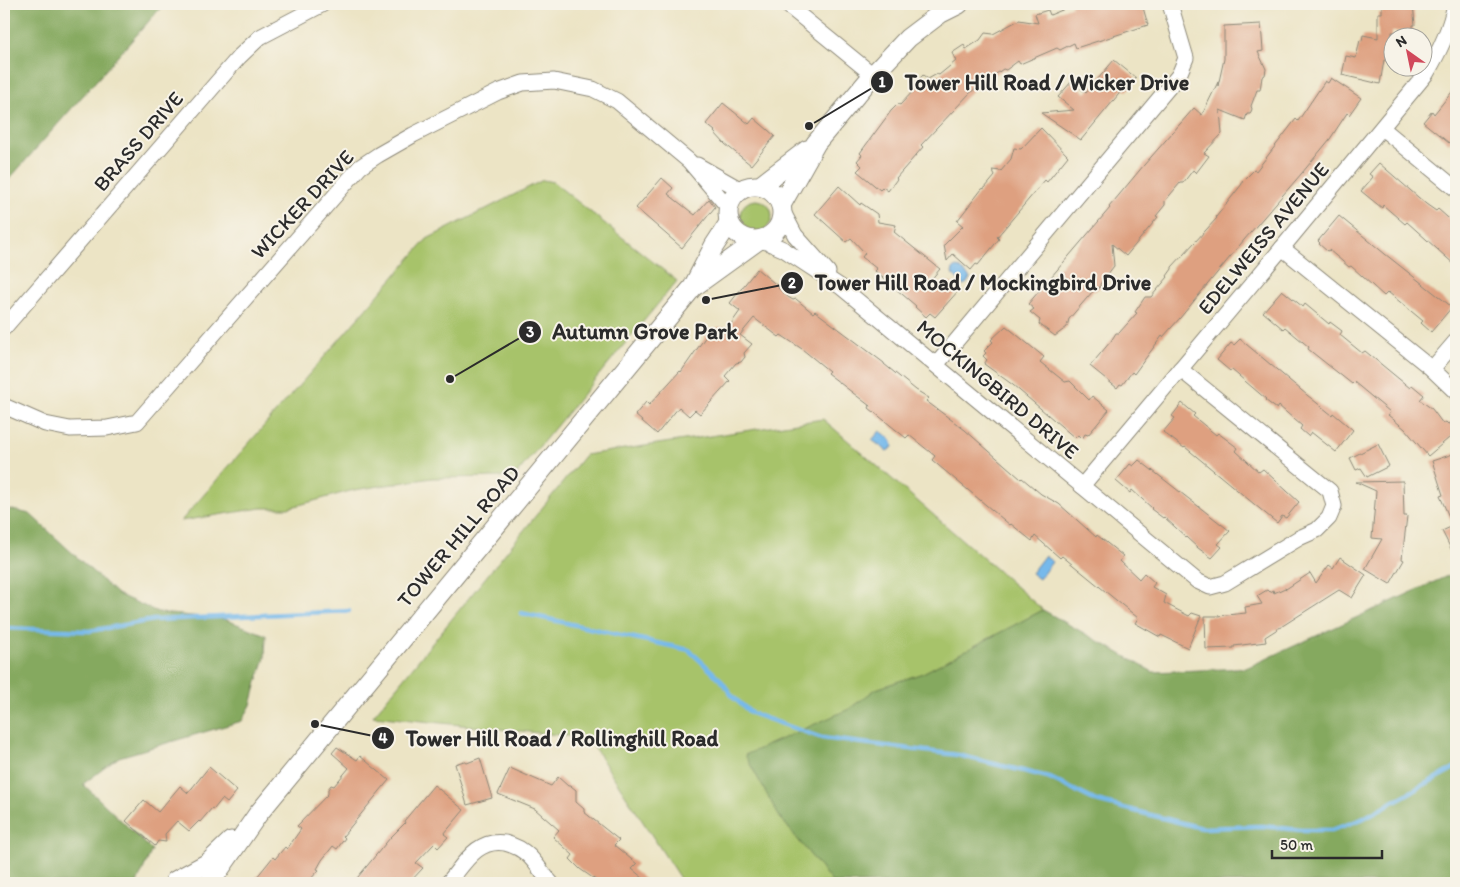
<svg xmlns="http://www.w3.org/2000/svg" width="1460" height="887" font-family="Itim,sans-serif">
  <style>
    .green { fill: #a7c36a; stroke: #69774a }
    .forest { fill: #85a95e; stroke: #586a44 }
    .water { fill: #76b9eb; stroke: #50728b }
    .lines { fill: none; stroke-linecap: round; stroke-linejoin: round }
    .stream { stroke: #76b9eb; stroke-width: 4.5 }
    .building { fill: #dea080 }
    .minor-casing { stroke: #8c8878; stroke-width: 17 }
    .tertiary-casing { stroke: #8c8878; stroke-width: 21 }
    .minor { stroke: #fff; stroke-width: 15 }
    .tertiary { stroke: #fff; stroke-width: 19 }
    .labels { text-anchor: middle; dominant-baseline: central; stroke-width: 4; stroke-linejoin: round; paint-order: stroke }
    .street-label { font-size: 21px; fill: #2b2b2b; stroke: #f7f3e8 }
    .leader { fill: none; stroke: #2b2b2b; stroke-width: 2 }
    .callout-dot { fill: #2b2b2b; stroke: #f7f3e8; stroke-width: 2 }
    .mark-label { font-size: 15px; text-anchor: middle; font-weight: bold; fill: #fff }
    .callout-label { font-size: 22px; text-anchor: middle; font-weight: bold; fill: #2b2b2b; stroke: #f7f3e8; stroke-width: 4; stroke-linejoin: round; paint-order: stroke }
  </style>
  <rect width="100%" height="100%" fill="#f7f3e8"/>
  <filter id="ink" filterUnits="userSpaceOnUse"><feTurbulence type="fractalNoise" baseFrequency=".02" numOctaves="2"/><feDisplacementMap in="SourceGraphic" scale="10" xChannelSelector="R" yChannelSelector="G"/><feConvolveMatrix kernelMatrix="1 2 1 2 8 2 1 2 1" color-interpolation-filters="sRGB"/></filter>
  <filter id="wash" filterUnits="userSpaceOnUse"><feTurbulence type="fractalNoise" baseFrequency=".0096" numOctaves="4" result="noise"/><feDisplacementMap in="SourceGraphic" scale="20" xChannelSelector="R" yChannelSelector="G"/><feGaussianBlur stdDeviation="1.12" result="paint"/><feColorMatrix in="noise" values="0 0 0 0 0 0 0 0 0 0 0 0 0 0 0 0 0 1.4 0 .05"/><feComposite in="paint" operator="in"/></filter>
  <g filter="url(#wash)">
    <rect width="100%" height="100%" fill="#ece4c5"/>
    <g class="green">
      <polygon points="543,180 553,182 677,281 514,477 432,478 354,490 288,508 261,508 181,521 427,239"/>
      <circle cx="756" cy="216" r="16"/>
      <polygon points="823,419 1043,610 923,673 876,689 849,709 779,816 833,883 683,883 588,738 373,716 585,455"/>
    </g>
    <g class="forest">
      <polygon points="4,4 164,4 4,185"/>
      <polygon points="4,508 30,514 117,594 160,613 224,619 266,635 265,658 257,682 251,705 242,721 119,757 83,784 152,850 137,883 4,883"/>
      <polygon points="1456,572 1456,883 833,883 779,816 745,755 849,709 876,689 923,673 1043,610 1153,672 1246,668"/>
    </g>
    <g class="water">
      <path d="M957,267L960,268L970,278L967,283L964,285C959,282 957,277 952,274L953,269Z"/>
      <path d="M880,431C886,435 893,440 893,447L887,451L872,440Z"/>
      <polygon points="1045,555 1052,562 1039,579 1031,573"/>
    </g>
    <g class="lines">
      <g class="stream">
        <polyline points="521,613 689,650 720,679 733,697 751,713 822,738 958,755 1048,777 1096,801 1202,828 1262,826 1301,830 1332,830 1362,819 1456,767"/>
        <polyline points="4,628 89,631 154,620 349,611"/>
      </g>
    </g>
    <g id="blocks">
      <g class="building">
        <polygon points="1071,4 1142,4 1148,25 1076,48 1074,43 1060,50 1057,48 1020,64 1018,61 1006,70 1003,69 971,92 921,145 923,147 896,178 897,179 888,191 883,187 880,190 857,171 862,166 857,161 862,155 860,153 891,111 898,104 900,105 916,88 913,86 923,75 928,79 937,74 939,75 956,61 952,53 964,45 966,49 980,40 985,33 993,34 1019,20 1038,23 1035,14 1048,10 1050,15 1072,6"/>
        <polygon points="1382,4 1413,4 1415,25 1413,25 1413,31 1392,32 1392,62 1384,60 1380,84 1342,75 1346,56 1356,58 1360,40 1362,41 1363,35 1378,38 1378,13 1382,13"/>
        <polygon points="1261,24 1263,51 1258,52 1266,69 1265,75 1262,77 1260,90 1257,90 1251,106 1252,109 1250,114 1247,114 1245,120 1220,110 1222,134 1204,153 1209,156 1196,173 1193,170 1183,183 1180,183 1165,201 1165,205 1156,216 1158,217 1126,256 1112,244 1114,266 1100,284 1100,287 1095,291 1093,291 1069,319 1067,327 1055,336 1039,324 1040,320 1030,312 1034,309 1028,304 1110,208 1109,207 1144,165 1194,108 1202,115 1218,82 1218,86 1224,59 1224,26"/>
        <polygon points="1114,60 1136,78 1127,91 1123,89 1081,140 1041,113 1074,110 1058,97 1072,81 1086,93"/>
        <polygon points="1331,78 1361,98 1349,115 1347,113 1330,139 1302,173 1244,240 1180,318 1163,337 1162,336 1134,374 1132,372 1122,385 1120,384 1117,388 1090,366 1111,341 1116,333 1119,333 1137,313 1135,312 1145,297 1151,297 1168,277 1167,276 1172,269 1172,267 1217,218 1216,217 1242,184 1242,182 1254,170 1256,171 1296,119 1298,121 1325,81 1328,83"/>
        <polygon points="1456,87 1456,134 1449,143 1423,122 1432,111 1434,114"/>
        <polygon points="723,103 749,124 754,118 775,136 751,165 725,144 714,132 715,131 706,124"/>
        <polygon points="1041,128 1068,156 1047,182 1045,180 997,237 999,239 978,265 976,264 971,270 953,254 947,261 944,245 963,226 957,221 982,189 985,188 995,176 992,170 1001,171 1011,159 1014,148 1021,149"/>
        <polygon points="1379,163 1426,204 1436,211 1438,209 1456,225 1456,266 1407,222 1405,224 1383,205 1382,208 1361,191 1373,177 1369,174"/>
        <polygon points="662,178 673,188 668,194 695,215 709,199 715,207 682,248 636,208"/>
        <polygon points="839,186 860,205 861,203 877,214 878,222 896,225 894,232 940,269 924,288 951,283 959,290 935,317 930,313 926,317 915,307 916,306 875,271 877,269 862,257 865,253 851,238 846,242 815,214"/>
        <polygon points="1339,216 1385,254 1452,307 1431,332 1421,323 1423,321 1388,292 1384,296 1351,266 1349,267 1329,250 1327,251 1319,244 1320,243 1318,241"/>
        <polygon points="757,269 779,287 778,288 788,297 793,300 796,299 813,313 815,311 884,363 884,364 916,390 929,398 926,401 965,430 1021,479 1022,478 1041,494 1059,504 1096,537 1097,535 1123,556 1120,561 1139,579 1144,573 1155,583 1152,587 1166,595 1164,603 1189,616 1192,613 1201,616 1188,648 1161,635 1160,637 1135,623 1138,618 1062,556 1060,558 1035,536 1032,541 1011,524 1010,525 932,460 935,456 909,435 906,438 869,408 870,406 827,373 829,371 802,349 781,335 779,337 754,318 740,335 752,344 744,353 745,357 741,362 736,363 725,376 730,381 700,414 695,410 689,416 679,407 657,434 635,415 646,402 649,405 680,371 681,372 711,329 715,331 718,327 728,328 740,311 730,303"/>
        <polygon points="1282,290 1303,307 1305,304 1329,324 1330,322 1342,331 1340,335 1362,353 1365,351 1410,388 1412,385 1424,395 1420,400 1432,409 1443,424 1446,422 1448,424 1450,423 1456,432 1428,456 1405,429 1388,415 1390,412 1354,382 1352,384 1308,349 1309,347 1285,327 1283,329 1263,312"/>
        <polygon points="1006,326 1044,357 1040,362 1065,382 1070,381 1089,400 1092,396 1109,410 1088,435 1085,434 1082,439 1078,435 1075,438 1013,385 984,364 987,360 983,356 986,353 984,351 993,342 991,340"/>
        <polygon points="1240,339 1307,395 1332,415 1333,413 1353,430 1336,452 1311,432 1308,436 1300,429 1302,426 1279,406 1277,409 1265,400 1266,399 1232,370 1230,371 1217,360 1231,343 1234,345"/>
        <polygon points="1182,403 1195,414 1193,416 1216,435 1218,433 1238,448 1236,451 1259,472 1263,469 1299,502 1286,518 1282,516 1277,523 1185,447 1184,448 1163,432 1175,418 1172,416"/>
        <polygon points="1378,444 1389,466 1367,477 1361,468 1356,470 1350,458"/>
        <polygon points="1456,453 1456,559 1442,531 1453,526 1440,496 1443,495 1432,461"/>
        <polygon points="1139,460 1230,531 1218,544 1222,547 1212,558 1198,548 1164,517 1163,518 1151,509 1152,508 1132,490 1130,493 1116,481 1130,464 1133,466"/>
        <polygon points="1403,481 1404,516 1407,516 1402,559 1404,560 1390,584 1365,569 1382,539 1372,538 1376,491 1356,482"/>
        <polygon points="1340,557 1366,575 1352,598 1339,590 1265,637 1266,642 1234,646 1234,648 1206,649 1205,616 1217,616 1246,613 1245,607 1262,604 1257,596 1267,590 1269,592 1273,590 1274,593 1285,588 1286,589 1310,573 1316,583 1329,565 1333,568"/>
        <polygon points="337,747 357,760 360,756 389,780 343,836 345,838 337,849 333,846 322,860 317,869 319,870 307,883 252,883 273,857 275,859 285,847 287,849 301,829 297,826 328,794 328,789 331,785 334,786 349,768 332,753"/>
        <polygon points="480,758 492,798 467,805 455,764 464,761 467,763"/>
        <polygon points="209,767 237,791 227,803 222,799 214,809 212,808 200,822 199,821 189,831 177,821 165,834 166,842 158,841 155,846 126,821 144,800 158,812 180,786 188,793"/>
        <polygon points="510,768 551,786 558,777 568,786 571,786 576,790 576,802 584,809 584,812 619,840 614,845 637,864 632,869 649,883 600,883 580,869 570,859 573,855 553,837 559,830 535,809 498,794"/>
        <polygon points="434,785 464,810 444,834 448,837 438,848 434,844 416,863 423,868 409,883 353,883 390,838 405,823 404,821"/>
      </g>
    </g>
  </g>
  <g filter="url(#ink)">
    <use href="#blocks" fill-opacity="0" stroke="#8c8878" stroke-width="1"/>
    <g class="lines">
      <g class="minor-casing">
        <g id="minor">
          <polyline points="786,4 873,75"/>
          <polyline points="1382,128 1456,189"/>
          <polyline points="697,165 741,190"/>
          <polyline points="783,212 795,235 828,272"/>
          <polyline points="762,240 783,249 841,287 1197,581 1210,587 1225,583 1299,538 1317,530 1329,518 1334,506 1330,491 1180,369"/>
          <polyline points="1282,248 1432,369 1456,392"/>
          <polyline points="4,328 239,57 260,37 323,4"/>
          <polyline points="936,365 1179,75 1186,58 1170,4"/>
          <polyline points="1432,369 1456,341"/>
          <polyline points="4,406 45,424 70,429 107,428 137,422 360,167 378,155 413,135 498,92 523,83 554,81 593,89 617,101 689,161 728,207"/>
          <path d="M1082,486L1282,248L1426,74C1440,51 1450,30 1455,4"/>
          <path d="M448,883C464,864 477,838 505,843C513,845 523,850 529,856C537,864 543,874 551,883"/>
        </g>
      </g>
      <g class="tertiary-casing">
        <g id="tertiary">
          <circle cx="755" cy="213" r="27"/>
          <polyline points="760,186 807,150"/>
          <polyline points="781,205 816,143 873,75 908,38 941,13 959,4"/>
          <polyline points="696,285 757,241"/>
          <polyline points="175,881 208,863 231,841"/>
          <polyline points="210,883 258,814 693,287 714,246 729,223"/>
        </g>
      </g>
      <use href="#minor" class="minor"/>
      <use href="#tertiary" class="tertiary"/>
    </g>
  </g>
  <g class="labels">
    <g class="street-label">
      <text transform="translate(138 141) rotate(-49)">BRASS DRIVE</text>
      <text transform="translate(302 204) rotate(-47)">WICKER DRIVE</text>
      <text transform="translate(1263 238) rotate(-50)">EDELWEISS AVENUE</text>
      <text transform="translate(998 389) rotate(40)">MOCKINGBIRD DRIVE</text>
      <text transform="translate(458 536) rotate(-50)">TOWER HILL ROAD</text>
    </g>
  </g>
  <path class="leader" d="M809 126L882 82M706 300L792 283M450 379L530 332M315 724L383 738"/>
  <g class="callout-dot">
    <circle cx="809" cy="126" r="5"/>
    <circle cx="706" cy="300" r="5"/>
    <circle cx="450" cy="379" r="5"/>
    <circle cx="315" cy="724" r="5"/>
    <circle cx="882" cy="82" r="12"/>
    <circle cx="792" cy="283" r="12"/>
    <circle cx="530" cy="332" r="12"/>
    <circle cx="383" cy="738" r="12"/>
  </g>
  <g class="mark-label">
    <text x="882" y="87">1</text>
    <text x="792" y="288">2</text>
    <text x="530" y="337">3</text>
    <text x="383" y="743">4</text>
  </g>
  <g class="callout-label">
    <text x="1047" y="90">Tower Hill Road / Wicker Drive</text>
    <text x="983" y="290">Tower Hill Road / Mockingbird Drive</text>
    <text x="645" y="339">Autumn Grove Park</text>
    <text x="562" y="746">Tower Hill Road / Rollinghill Road</text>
  </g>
  <rect width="1460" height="887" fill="none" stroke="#f7f3e8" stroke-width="20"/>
  <g transform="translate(1408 52) rotate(327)"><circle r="24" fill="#f7f3e8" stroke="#a5a39c"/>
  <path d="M0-4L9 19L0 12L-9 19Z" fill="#d1495b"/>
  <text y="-8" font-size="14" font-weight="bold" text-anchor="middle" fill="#2b2b2b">N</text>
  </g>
  <path d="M1272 850v8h110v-8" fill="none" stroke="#2b2b2b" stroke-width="2.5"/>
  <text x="1280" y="850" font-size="15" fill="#2b2b2b" stroke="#f7f3e8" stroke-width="4" paint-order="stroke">50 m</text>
</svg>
